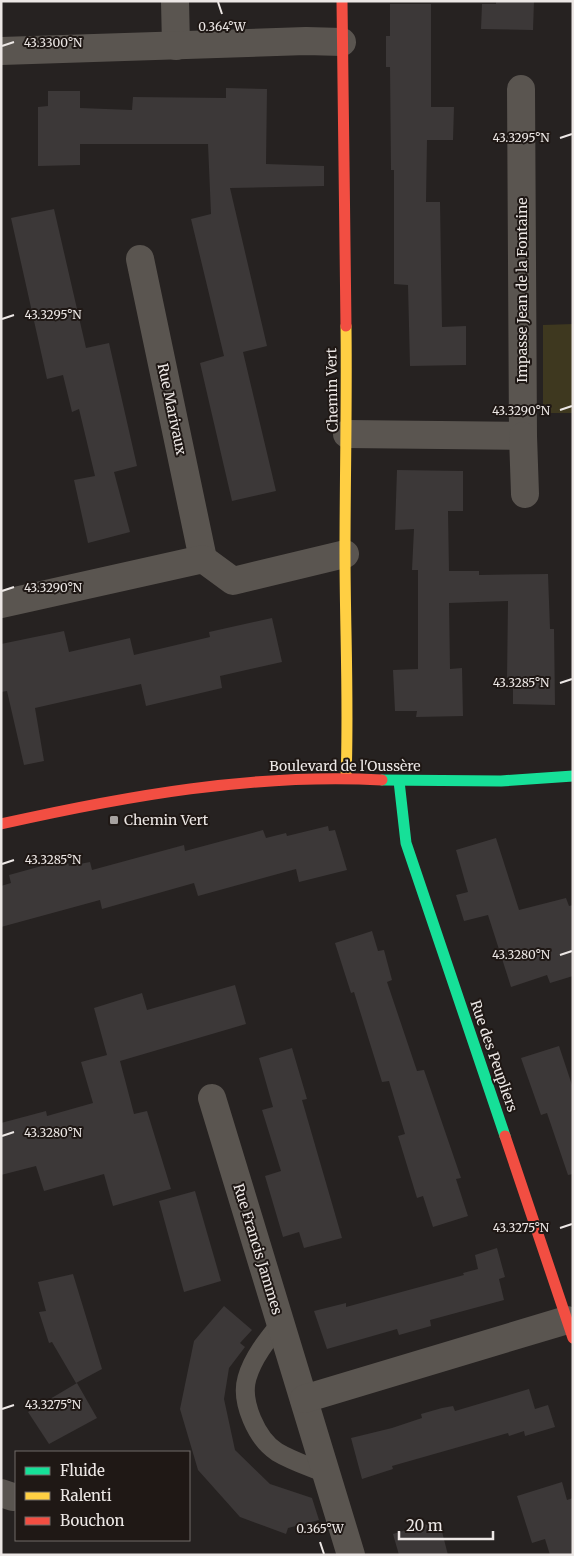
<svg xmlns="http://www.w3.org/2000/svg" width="574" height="1556" font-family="Merriweather,serif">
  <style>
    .green { fill: #3e381f }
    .building { fill: #3c3838 }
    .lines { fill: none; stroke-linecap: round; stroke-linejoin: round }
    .lane { stroke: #5a5550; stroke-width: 19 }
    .street { stroke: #5a5550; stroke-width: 28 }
    .fast { stroke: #16e098; stroke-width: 11 }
    .slow { stroke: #ffcf43; stroke-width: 11 }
    .jam { stroke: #f24e42; stroke-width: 11 }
    .ticks { fill: none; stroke: #ece7e5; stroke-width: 2 }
    .poi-dot { fill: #a7a2a0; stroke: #1f1815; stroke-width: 2 }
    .labels { text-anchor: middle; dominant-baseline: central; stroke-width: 4; stroke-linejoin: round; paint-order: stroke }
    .street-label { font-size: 14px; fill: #ece7e5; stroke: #1f1815 }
    .poi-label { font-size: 14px; fill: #ece7e5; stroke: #1f1815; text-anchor: start }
    .ticks-label { font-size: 12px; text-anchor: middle; fill: #ece7e5; stroke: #1f1815; stroke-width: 4; stroke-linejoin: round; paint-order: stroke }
  </style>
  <rect width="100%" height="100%" fill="#262221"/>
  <polygon class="green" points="573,324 573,413 543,413 543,325"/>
  <g class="building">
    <polygon points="496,1 534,1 533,30 481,29 482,4 496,4"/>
    <polygon points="390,4 431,4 431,107 454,107 453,140 427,140 426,202 440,202 442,327 466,326 466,365 410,366 408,285 394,284 394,170 391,170 390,67 386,67 386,36 390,36"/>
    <polygon points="226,88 267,89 266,164 324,166 324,186 230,188 267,346 243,352 276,491 232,501 200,363 224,356 191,219 211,214 208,144 80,144 80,165 38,166 38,107 48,106 48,91 80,91 80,108 132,110 133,97 226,98"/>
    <polygon points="54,209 86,348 109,343 137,466 114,472 130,532 88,543 74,480 95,476 79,409 72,412 63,375 47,379 11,218"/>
    <polygon points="397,470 463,471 463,511 448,511 449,571 479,571 479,575 548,574 550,629 554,629 555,705 513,704 513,680 507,680 508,601 449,603 450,669 462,668 463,716 416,717 417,711 395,711 393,670 418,669 418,570 412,570 414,529 395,530"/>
    <polygon points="272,618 282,662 220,676 222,688 146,706 141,684 35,708 44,761 24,765 7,691 1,692 1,644 64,631 69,652 130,638 134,655 210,637 209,632"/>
    <polygon points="328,826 329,831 335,830 347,870 299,882 296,869 198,896 194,883 102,909 100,900 1,927 1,886 11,883 9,875 67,859 69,866 90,862 92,870 184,845 185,851 263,830 266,838 286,833 287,836"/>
    <polygon points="496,838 519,910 566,898 569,906 573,905 573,976 550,983 547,975 511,987 488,915 464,921 456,895 468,892 456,850"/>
    <polygon points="372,931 378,951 384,950 392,980 387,982 417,1071 424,1070 461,1178 456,1179 468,1216 433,1227 423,1196 417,1198 398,1136 405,1134 389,1081 382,1082 354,992 351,993 335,943"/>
    <polygon points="235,985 246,1024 120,1061 134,1114 147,1111 171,1189 113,1206 104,1174 44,1191 36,1166 1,1175 1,1123 46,1111 47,1116 93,1103 81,1062 107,1055 94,1008 142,993 147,1010"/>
    <polygon points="559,1046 573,1088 573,1174 568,1175 547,1113 541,1115 521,1058"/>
    <polygon points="292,1048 307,1099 302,1100 342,1238 304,1248 299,1232 283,1237 265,1176 281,1171 262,1110 273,1107 259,1058"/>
    <polygon points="195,1191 221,1281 184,1292 159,1201"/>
    <polygon points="497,1248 505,1277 499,1279 504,1300 430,1320 431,1326 399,1335 397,1329 327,1349 314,1311 346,1303 346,1307 464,1275 463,1273 478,1269 475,1255"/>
    <polygon points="73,1274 102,1369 76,1383 52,1342 49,1343 39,1312 46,1311 38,1282"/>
    <polygon points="224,1306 252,1330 240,1343 245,1347 229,1368 224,1399 235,1450 270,1484 312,1498 319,1520 288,1528 286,1534 240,1517 198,1470 180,1409 194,1341"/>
    <polygon points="77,1383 97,1418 49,1444 28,1412"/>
    <polygon points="529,1389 535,1409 548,1405 555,1427 525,1436 524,1431 509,1436 508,1433 392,1466 393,1469 362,1479 351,1438 392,1428 422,1418 421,1414 442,1408 453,1406 455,1411"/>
    <polygon points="562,1482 567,1500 573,1498 573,1555 550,1555 545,1539 532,1543 517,1496"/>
    <polygon points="439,1520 448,1555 399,1555 393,1534"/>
  </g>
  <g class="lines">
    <path class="lane" d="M281,1323C268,1339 253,1357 247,1378C240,1402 257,1439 277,1452C292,1461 311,1467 327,1474"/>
    <g class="street">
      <polyline points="175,1 176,46"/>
      <polyline points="1,51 306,41 342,42"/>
      <polyline points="140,259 203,559"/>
      <polyline points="347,434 523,436 521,89"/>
      <polyline points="523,436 525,494"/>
      <polyline points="1,604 203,559 233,581 345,554"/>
      <polyline points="212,1098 351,1555"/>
      <polyline points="304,1399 567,1320"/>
      <polyline points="1,1493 13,1497"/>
    </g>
    <g class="fast">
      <polyline points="382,780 501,781 573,776"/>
      <polyline points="399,781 406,843 505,1136"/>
    </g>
    <path class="slow" d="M346,326C347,402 345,478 345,554C345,629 349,703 346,778"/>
    <g class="jam">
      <polyline points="342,1 346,326"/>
      <path d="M1,824C126,796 254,773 382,780"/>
      <polyline points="505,1136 573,1338"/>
    </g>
  </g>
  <path class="ticks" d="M218,2L222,14M2,46L14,42M560,138L572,134M2,319L14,315M560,410L572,406M2,591L14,587M560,683L572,679M2,864L14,860M560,955L572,951M2,1136L14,1132M560,1228L572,1224M2,1409L14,1405M320,1542L324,1554"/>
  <rect class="poi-dot" x="109" y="815" width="10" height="10" rx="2.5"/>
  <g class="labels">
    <g class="street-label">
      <text transform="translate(522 290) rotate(-90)">Impasse Jean de la Fontaine</text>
      <text transform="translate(332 390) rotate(-91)">Chemin Vert</text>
      <text transform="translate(172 409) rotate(78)">Rue Marivaux</text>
      <text x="345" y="766">Boulevard de l'Oussère</text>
      <text transform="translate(494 1056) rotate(71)">Rue des Peupliers</text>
      <text transform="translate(258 1249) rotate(73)">Rue Francis Jammes</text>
    </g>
    <g class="poi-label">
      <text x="124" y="820">Chemin Vert</text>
    </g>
  </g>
  <g class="ticks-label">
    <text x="222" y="31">0.364°W</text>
    <text x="53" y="47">43.3300°N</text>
    <text x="521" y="142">43.3295°N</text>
    <text x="53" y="319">43.3295°N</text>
    <text x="521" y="415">43.3290°N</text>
    <text x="53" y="592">43.3290°N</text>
    <text x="521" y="687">43.3285°N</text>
    <text x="53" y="864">43.3285°N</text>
    <text x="521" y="959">43.3280°N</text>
    <text x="53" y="1137">43.3280°N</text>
    <text x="521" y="1232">43.3275°N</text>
    <text x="53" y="1409">43.3275°N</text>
    <text x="320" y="1533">0.365°W</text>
  </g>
  <rect width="574" height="1556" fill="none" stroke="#ece7e5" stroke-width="5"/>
  <rect x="15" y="1451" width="175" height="90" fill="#1f1815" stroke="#716b68"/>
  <rect x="25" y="1467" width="25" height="8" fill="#16e098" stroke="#716b68"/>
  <text x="60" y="1476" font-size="15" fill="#ece7e5">Fluide</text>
  <rect x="25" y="1492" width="25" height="8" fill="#ffcf43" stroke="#716b68"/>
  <text x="60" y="1501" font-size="15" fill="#ece7e5">Ralenti</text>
  <rect x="25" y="1517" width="25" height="8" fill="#f24e42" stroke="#716b68"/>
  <text x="60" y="1526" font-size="15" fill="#ece7e5">Bouchon</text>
  <path d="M399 1531v8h94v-8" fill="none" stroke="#ece7e5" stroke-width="2.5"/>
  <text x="406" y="1531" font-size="15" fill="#ece7e5" stroke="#1f1815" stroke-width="4" paint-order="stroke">20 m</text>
</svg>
